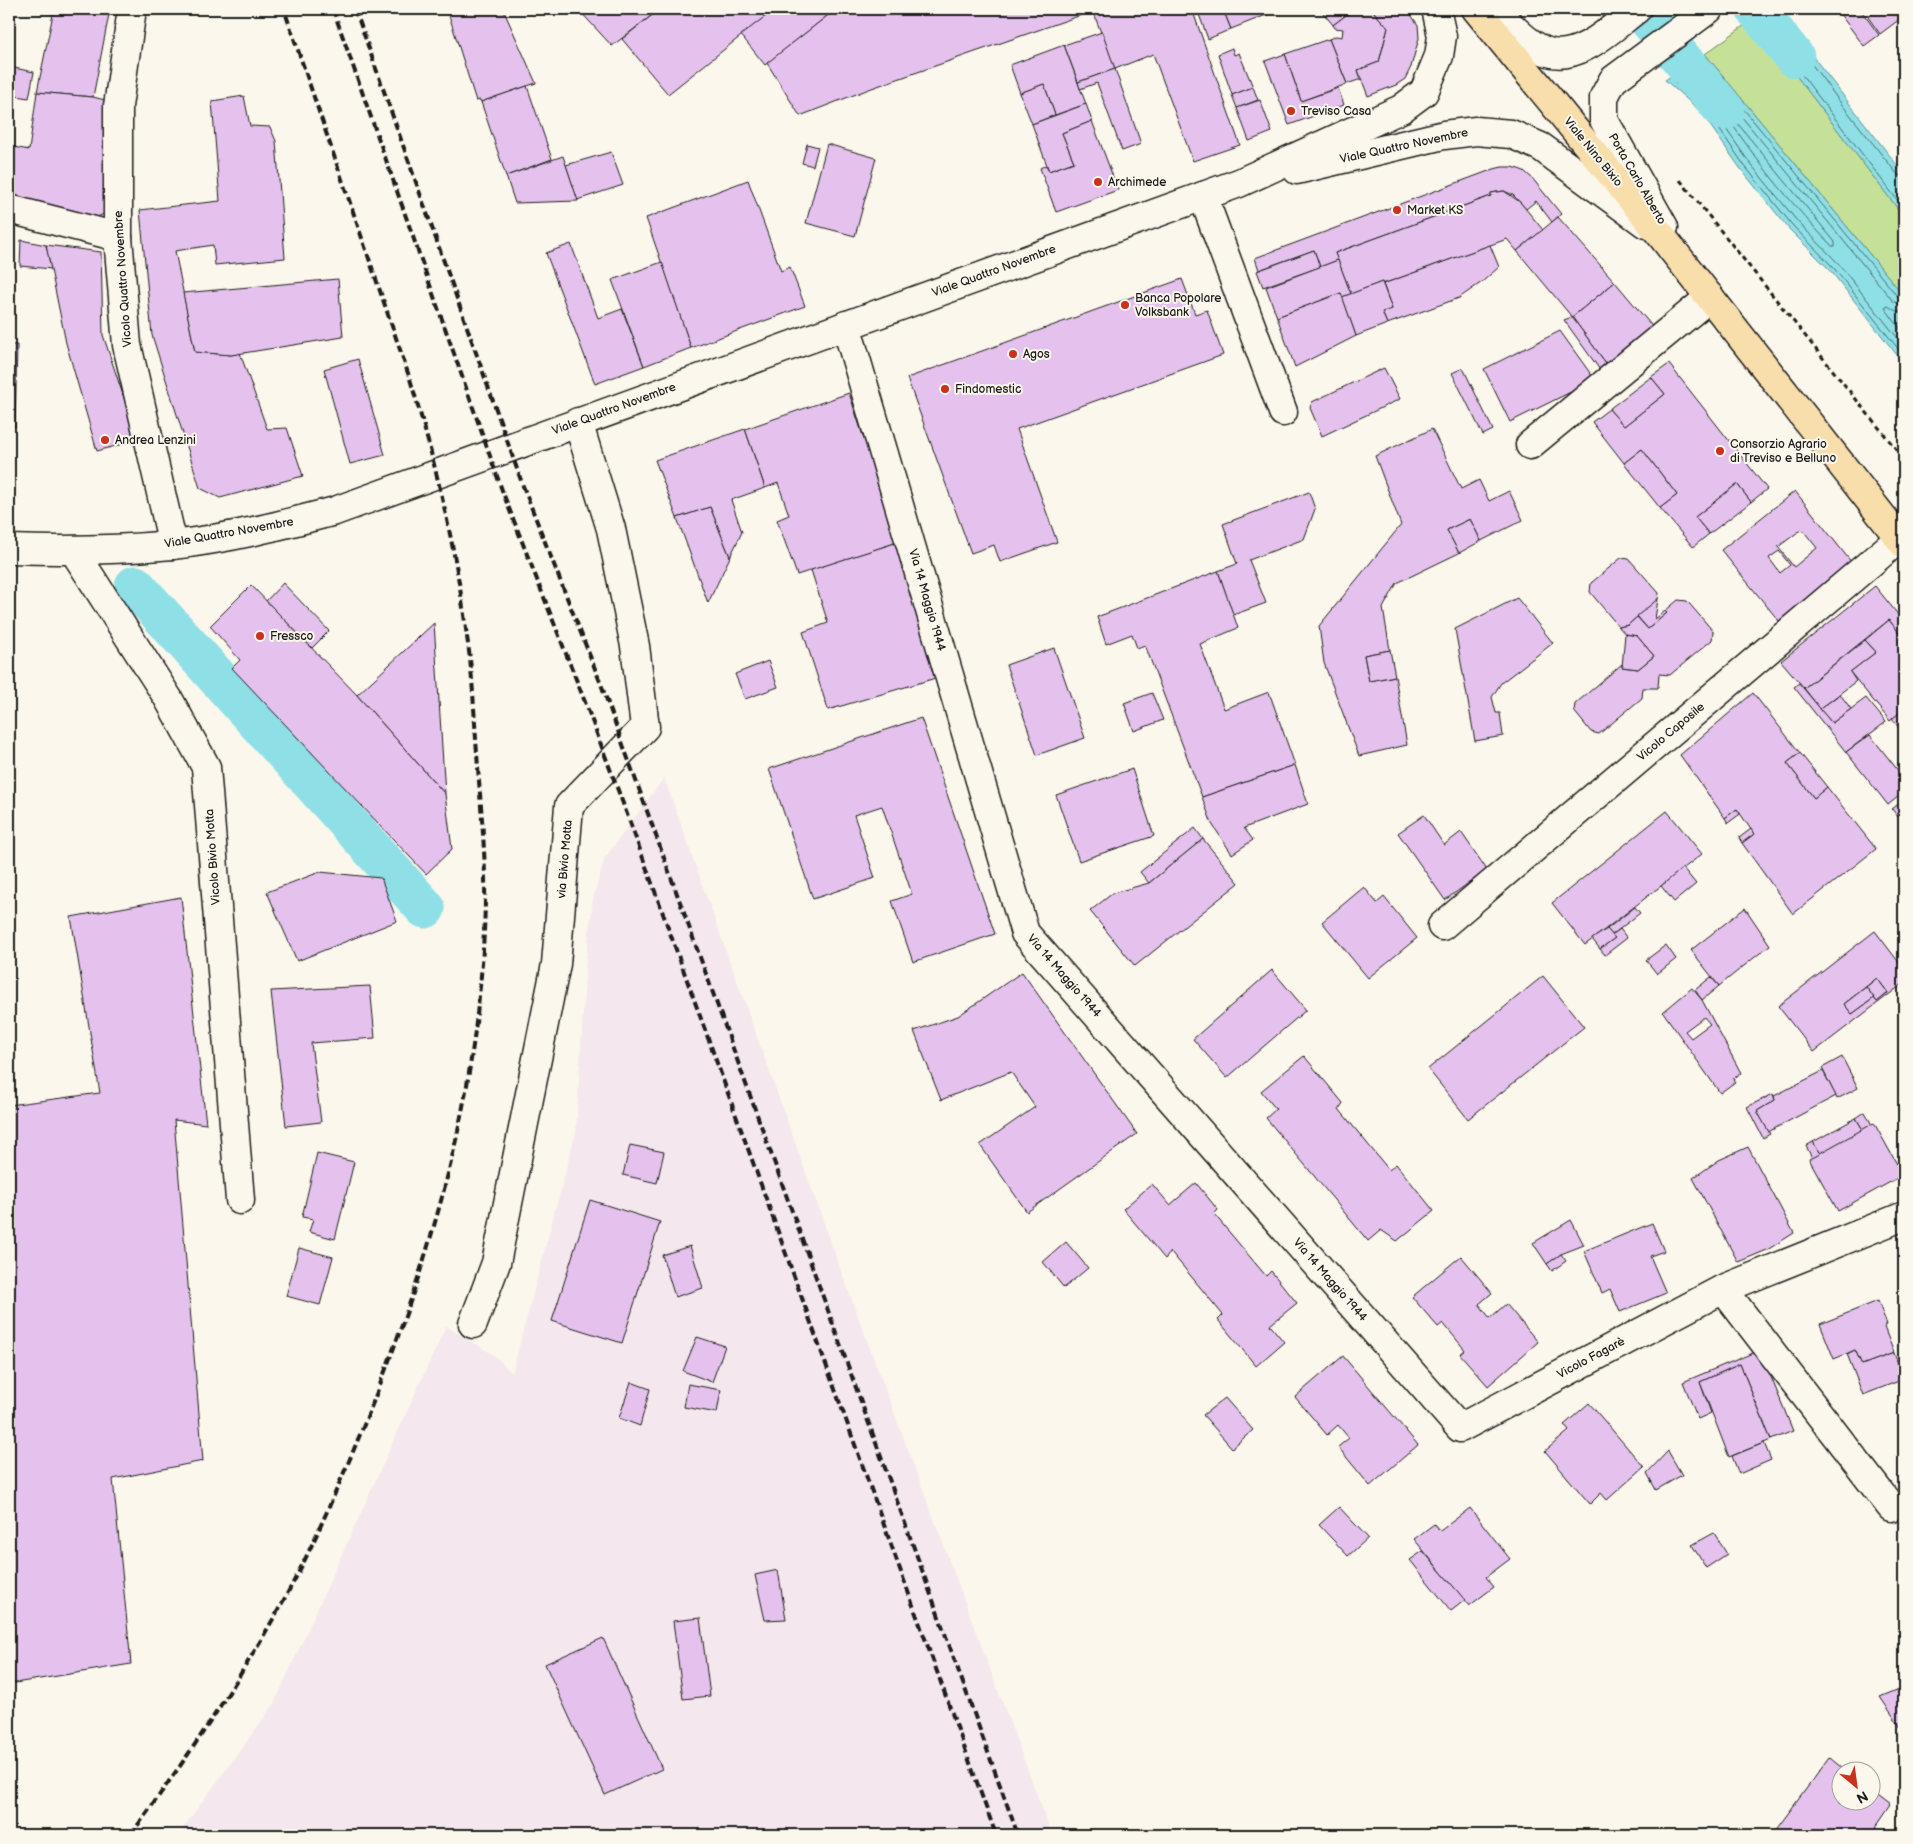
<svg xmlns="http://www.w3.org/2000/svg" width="1913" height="1844" font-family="'Balsamiq Sans',sans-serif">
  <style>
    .built { fill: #f4e7ed }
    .green { fill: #c5e198; stroke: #707e5a }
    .water { fill: #8ee0e6; stroke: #609295 }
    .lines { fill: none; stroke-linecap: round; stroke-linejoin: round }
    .shore { stroke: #4a6a6d; stroke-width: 1 }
    .canal { stroke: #8ee0e6; stroke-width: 41 }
    .building { fill: #e5c2ee; stroke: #1c1c1c; fill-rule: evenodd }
    .street-casing { stroke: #1c1c1c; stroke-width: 31 }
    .secondary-casing { stroke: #1c1c1c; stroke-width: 31 }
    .primary-casing { stroke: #1c1c1c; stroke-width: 31 }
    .path { stroke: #1c1c1c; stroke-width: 3; stroke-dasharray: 5 4; stroke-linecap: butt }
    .street { stroke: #fbf7ec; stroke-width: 28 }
    .secondary { stroke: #fbf7ec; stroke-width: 28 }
    .primary { stroke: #f8deab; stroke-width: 28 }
    .rail { stroke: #1c1c1c; stroke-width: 4; stroke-dasharray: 8 4; stroke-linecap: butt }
    .poi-dot { fill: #c8321e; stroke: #fbf7ec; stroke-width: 2 }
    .labels { text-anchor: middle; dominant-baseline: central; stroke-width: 4; stroke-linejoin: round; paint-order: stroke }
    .poi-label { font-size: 12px; fill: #1c1c1c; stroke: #fbf7ec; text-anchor: start }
    .street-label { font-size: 12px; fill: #1c1c1c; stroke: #fbf7ec }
  </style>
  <rect width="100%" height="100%" fill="#fbf7ec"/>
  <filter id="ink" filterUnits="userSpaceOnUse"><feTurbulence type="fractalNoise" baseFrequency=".02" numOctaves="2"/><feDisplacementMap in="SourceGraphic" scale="10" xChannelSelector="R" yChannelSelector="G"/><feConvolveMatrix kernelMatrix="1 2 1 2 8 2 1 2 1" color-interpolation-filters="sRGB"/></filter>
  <g filter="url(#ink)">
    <polygon class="built" points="664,778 841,1271 1052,1835 178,1835 274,1704 446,1326 494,1355 512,1373 576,1132 586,961 593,899 605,858"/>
    <polygon class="green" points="1753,19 1904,217 1904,296 1705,54"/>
    <g class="water">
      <polygon points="1765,9 1776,9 1904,174 1904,217 1753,19"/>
      <polygon points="1705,54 1904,296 1904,364 1830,270 1789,229 1740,168 1700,111 1665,80"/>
    </g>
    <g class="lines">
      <g class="shore">
        <path d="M1735,124H1738L1835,242V246H1832C1796,209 1763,169 1734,127Z"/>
        <polyline points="1904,177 1898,175 1843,106 1772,11 1769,11 1761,19 1761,21 1904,209"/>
        <polyline points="1904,299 1898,297 1705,62 1702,62 1676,79 1675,83 1704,107 1744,165 1793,226 1833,267 1904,356"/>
        <polyline points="1904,305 1899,304 1893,301 1704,71 1701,70 1686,80 1686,83 1708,103 1749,162 1797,221 1838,263 1904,346"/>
        <polyline points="1904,313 1896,311 1888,306 1885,308 1904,334"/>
      </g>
      <g class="canal">
        <polyline points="1640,9 1724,110"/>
        <polyline points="1756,9 1794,57"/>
        <polyline points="135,586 425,908"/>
      </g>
    </g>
    <g class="building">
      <polygon points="40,9 110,9 93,97 37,92 53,14 39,11"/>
      <polygon points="447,9 503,9 536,83 481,102 480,100 476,101"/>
      <polygon points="578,9 660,9 612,46"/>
      <polygon points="660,9 775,9 668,94 622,39"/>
      <polygon points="775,9 836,9 765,65 741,35"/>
      <polygon points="836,9 1088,9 1090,12 869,89 800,116 767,63"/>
      <polygon points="1092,9 1192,9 1240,145 1193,161 1153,54 1115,69"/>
      <polygon points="1197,9 1223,9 1231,29 1208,39"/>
      <polygon points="1223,9 1279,9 1279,10 1231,29"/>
      <polygon points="1320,9 1354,9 1333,25"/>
      <polygon points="1354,9 1377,9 1374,12 1388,28 1379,62 1358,70 1361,79 1347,84 1329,39 1336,36 1342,37 1343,29 1335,28 1333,25"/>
      <polygon points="1377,9 1407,9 1418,25 1419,38 1411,67 1405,79 1396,85 1368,96 1358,70 1379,62 1388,28 1374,12"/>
      <polygon points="1836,9 1860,9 1879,35 1864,46"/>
      <polygon points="1880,9 1904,9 1904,16 1880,34 1868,17"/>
      <polygon points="1102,32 1115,69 1078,82 1064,45"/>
      <polygon points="1329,39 1347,84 1301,101 1285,54"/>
      <polygon points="1064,45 1086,104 1055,115 1044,84 1020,93 1010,65"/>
      <polygon points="1232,48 1234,55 1239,53 1253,87 1232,95 1218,54"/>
      <polygon points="1285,54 1301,101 1338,88 1344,105 1289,125 1265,61"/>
      <polygon points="9,67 34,72 29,98 9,95"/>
      <polygon points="1115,69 1141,144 1122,151 1097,83 1080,89 1078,82"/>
      <polygon points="1044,84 1055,115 1032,124 1020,93"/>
      <polygon points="527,86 552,159 506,176 481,102"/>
      <polygon points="1253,87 1258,100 1237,108 1232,95"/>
      <polygon points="37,92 93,97 109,101 106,213 93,219 9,197 9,146 29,150"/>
      <polygon points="244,96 250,126 270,127 276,141 285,258 215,265 213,245 175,251 195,352 231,355 240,353 267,429 287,428 303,476 220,498 200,488 152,335 140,210 220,201 212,101"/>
      <polygon points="1260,100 1272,132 1249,141 1237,108"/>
      <polygon points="1086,104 1092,121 1062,133 1074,162 1049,171 1032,124"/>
      <polygon points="1092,121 1118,190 1056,212 1040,168 1046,165 1049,171 1074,162 1062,133"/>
      <polygon points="807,144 818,147 813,166 802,163"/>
      <polygon points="827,144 876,158 855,236 806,223"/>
      <polygon points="611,152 623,185 577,200 566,165"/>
      <polygon points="563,156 578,201 515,203 506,176"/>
      <polygon points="1502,167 1513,167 1524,171 1532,178 1561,214 1552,222 1536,201 1526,209 1513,195 1504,191 1497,192 1491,193 1491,196 1335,253 1338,260 1320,267 1314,250 1259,270 1255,258 1494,169"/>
      <polygon points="748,180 781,271 790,267 805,306 691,348 646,218"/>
      <polygon points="1504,191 1520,202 1543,230 1517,251 1507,239 1383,284 1382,282 1351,294 1335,253 1491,196 1491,193"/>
      <polygon points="1558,217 1615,282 1572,317 1517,251"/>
      <polygon points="21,240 46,245 52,269 20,266"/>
      <polygon points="571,244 598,318 622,309 644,366 595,384 546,253"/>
      <polygon points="46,245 101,252 103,335 138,440 97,451 66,343"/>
      <polygon points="1490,245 1499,267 1482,282 1459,298 1387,324 1382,312 1392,309 1383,284"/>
      <polygon points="1314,250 1320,267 1263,287 1257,271"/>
      <polygon points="1338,260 1351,294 1342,297 1341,293 1277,317 1266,287"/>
      <polygon points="662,262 691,348 644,366 612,280"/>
      <polygon points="338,279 343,337 231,355 195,352 183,293"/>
      <polygon points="1182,279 1195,314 1207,310 1223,355 1017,429 1057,542 1000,562 994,545 971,553 907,378"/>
      <polygon points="1382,282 1392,309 1382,312 1387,324 1356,336 1342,297"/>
      <polygon points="1615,282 1656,331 1611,370 1572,317"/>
      <polygon points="1341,293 1356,336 1295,367 1277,317"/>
      <polygon points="1572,317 1611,370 1603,374 1564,320"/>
      <polygon points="1560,331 1595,380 1510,422 1484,369"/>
      <polygon points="9,345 17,345 15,427 9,426"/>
      <polygon points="358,359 385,455 350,464 324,369"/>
      <polygon points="1669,364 1767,489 1751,502 1737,484 1695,517 1709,534 1693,547 1660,508 1677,495 1642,449 1624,463 1592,422 1609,409 1624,426 1665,394 1651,377"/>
      <polygon points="1384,368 1400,399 1322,436 1310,408 1312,402"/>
      <polygon points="1463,368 1493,430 1483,435 1452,373"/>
      <polygon points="1651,377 1665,394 1624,426 1609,409"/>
      <polygon points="849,393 898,542 797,575 777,520 789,515 778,483 765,488 745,429"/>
      <polygon points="745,429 765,488 731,500 742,532 730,557 710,507 677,518 655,460"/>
      <polygon points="1432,429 1461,489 1479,480 1489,501 1509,491 1523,520 1481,541 1470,519 1447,530 1459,553 1397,583 1383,608 1390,650 1364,655 1369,681 1395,676 1407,745 1359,756 1324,663 1319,626 1401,525 1375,456"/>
      <polygon points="1642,449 1677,495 1660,508 1624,463"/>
      <polygon points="1737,484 1751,502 1709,534 1695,517"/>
      <path d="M1795,491L1852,563L1779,621L1721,550ZM1802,529L1817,548L1794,567L1778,547ZM1779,551L1790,565L1780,573L1769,558Z"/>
      <polygon points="1309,492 1315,509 1304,539 1249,560 1266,603 1233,615 1218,571 1237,564 1223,524"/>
      <polygon points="710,507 730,557 708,603 677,518"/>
      <polygon points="1470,519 1481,541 1459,553 1447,530"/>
      <polygon points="898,542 939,677 828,710 803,632 828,623 811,570"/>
      <polygon points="1621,558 1629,559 1659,593 1658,599 1628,625 1619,627 1590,592 1591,583"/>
      <polygon points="1218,571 1238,628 1200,644 1224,709 1269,692 1295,765 1202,797 1145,645 1137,648 1132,634 1106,644 1097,617"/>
      <polygon points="283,583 329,631 312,648 266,601"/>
      <polygon points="251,585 357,695 445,794 452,849 426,874 232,668 240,660 210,626"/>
      <polygon points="1875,586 1904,622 1904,639 1889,620 1804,688 1781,661"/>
      <polygon points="1517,598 1553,643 1501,683 1492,697 1496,713 1500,713 1503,736 1475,741 1455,629"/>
      <polygon points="1658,599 1655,619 1665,611 1667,613 1648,629 1637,616"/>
      <polygon points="1678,600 1687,601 1713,631 1712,640 1670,675 1659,674 1658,688 1643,688 1642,698 1599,734 1591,732 1574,711 1575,704 1622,664 1622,667 1638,669 1654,656 1637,636 1625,634 1619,627 1628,625 1637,617 1648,629 1667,613 1665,611"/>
      <polygon points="1889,620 1904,639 1904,709 1890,721 1850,672 1876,652 1865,640"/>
      <polygon points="434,623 445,794 357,695"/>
      <polygon points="1625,634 1637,636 1654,656 1638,669 1622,667"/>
      <polygon points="1865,640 1876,652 1850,672 1856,681 1820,709 1804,688"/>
      <polygon points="1054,648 1085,738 1037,755 1006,665"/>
      <polygon points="1390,650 1395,676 1369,681 1364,655"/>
      <polygon points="768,661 778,687 745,699 735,674"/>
      <polygon points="1799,683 1832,723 1866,698 1886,722 1846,752 1794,687"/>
      <polygon points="1152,693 1163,720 1134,731 1124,703"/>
      <polygon points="1753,693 1800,753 1787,763 1814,798 1827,787 1876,849 1793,914 1742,843 1754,834 1737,809 1725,818 1680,755"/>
      <polygon points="1840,694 1851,709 1832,723 1820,709"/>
      <polygon points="1904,709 1904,734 1892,719"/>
      <polygon points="921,718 995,934 913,962 892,901 912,894 882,806 854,815 875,878 813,899 769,769"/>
      <polygon points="1870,735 1904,778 1904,792 1888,805 1846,752"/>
      <polygon points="1800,753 1827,787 1814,798 1787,763"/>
      <polygon points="1295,765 1308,804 1244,828 1253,840 1232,854 1212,824 1202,797"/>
      <polygon points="1132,769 1154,836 1079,861 1056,795"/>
      <polygon points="1904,800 1904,825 1892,809"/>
      <polygon points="1737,809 1740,814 1728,823 1725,818"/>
      <polygon points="1667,811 1702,854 1585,945 1552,903"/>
      <polygon points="1424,815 1444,845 1461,832 1487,870 1445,900 1398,833"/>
      <polygon points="1195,828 1203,839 1149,883 1140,872"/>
      <polygon points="1751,829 1754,834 1742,843 1739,838"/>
      <polygon points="1203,839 1239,883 1135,966 1090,911 1113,893 1149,883"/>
      <polygon points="1683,868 1696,884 1674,902 1661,886"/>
      <polygon points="320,872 381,878 397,921 297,961 267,892"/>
      <polygon points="1364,887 1377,903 1384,897 1417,938 1368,978 1322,922"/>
      <polygon points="181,897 206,1124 174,1120 203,1461 113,1479 131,1664 9,1684 9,1105 100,1093 71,917"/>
      <polygon points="1635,907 1640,913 1612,935 1607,929"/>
      <polygon points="1745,908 1770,945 1719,986 1691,950"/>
      <polygon points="1607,929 1615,938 1600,949 1592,939"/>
      <polygon points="1620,929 1627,938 1605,955 1600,949 1615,938 1612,935"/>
      <path d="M1875,931L1904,969V983L1814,1052L1778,1006ZM1877,978L1888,993L1877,1002L1874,998L1852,1014L1844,1004Z"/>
      <polygon points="1666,945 1676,959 1657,974 1646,960"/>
      <polygon points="1272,970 1306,1010 1227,1078 1193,1039"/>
      <polygon points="1022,972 1137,1134 1027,1212 980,1145 1035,1107 1011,1072 941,1100 914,1031 958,1016"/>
      <polygon points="1543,976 1584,1027 1468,1119 1428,1069"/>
      <polygon points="1711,977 1719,986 1702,1000 1695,990"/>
      <polygon points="1877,978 1888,993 1877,1002 1866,987"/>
      <polygon points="370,986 375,1038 311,1043 321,1122 286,1126 271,991"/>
      <polygon points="1866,987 1874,998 1852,1014 1844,1004"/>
      <path d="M1692,988L1702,1000L1741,1073L1733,1079L1735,1082L1720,1093L1663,1012ZM1704,1017L1710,1024L1691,1038L1685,1031Z"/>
      <polygon points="1304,1056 1343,1103 1339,1109 1389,1170 1396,1164 1434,1211 1397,1241 1381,1230 1368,1241 1266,1118 1276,1109 1261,1091"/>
      <polygon points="1842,1057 1858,1088 1837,1099 1822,1068"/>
      <polygon points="1823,1071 1836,1096 1768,1132 1757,1111 1775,1100 1774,1096"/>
      <polygon points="1773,1094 1775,1100 1757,1111 1770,1134 1763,1138 1747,1107"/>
      <polygon points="1865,1112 1872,1125 1863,1130 1856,1118"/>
      <polygon points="1856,1118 1863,1130 1820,1154 1813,1142"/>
      <polygon points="1874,1123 1903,1175 1838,1211 1809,1159"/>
      <polygon points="1813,1142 1820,1154 1812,1158 1806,1146"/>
      <polygon points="630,1145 664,1152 657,1183 623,1175"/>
      <polygon points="1748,1147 1794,1233 1767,1250 1738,1262 1693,1178 1719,1160"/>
      <polygon points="317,1153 354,1162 335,1239 309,1232 313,1219 302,1217"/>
      <polygon points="1196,1183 1218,1210 1214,1214 1266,1276 1271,1271 1297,1303 1270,1325 1284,1342 1256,1366 1218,1320 1223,1315 1171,1252 1165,1259 1123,1209 1152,1184 1170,1205"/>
      <polygon points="590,1200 660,1222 622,1343 552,1321"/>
      <polygon points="1571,1220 1584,1245 1561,1254 1547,1264 1533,1243"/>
      <polygon points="1652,1223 1664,1251 1650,1256 1666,1293 1620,1312 1610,1289 1602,1293 1584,1251"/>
      <polygon points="1066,1242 1088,1268 1064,1288 1043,1262"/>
      <polygon points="690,1246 703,1288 675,1297 662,1255"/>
      <polygon points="299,1248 333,1257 320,1305 286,1296"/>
      <polygon points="1561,1254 1566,1261 1552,1271 1547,1264"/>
      <polygon points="1461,1256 1492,1293 1479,1304 1490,1318 1506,1304 1538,1342 1488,1386 1460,1354 1465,1350 1443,1323 1438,1327 1412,1297"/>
      <polygon points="1878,1301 1887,1325 1884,1327 1894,1353 1862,1365 1855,1350 1834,1359 1820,1324"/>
      <polygon points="697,1337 725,1346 712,1382 683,1371"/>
      <polygon points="1760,1350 1793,1431 1771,1440 1740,1364 1700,1382 1711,1413 1698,1419 1683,1382"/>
      <polygon points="1855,1350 1862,1365 1894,1353 1904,1379 1863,1395 1847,1354"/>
      <polygon points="1343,1356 1418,1445 1370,1486 1338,1447 1349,1438 1338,1425 1327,1435 1295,1397"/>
      <polygon points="1740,1364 1771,1440 1729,1457 1700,1382"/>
      <polygon points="631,1382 650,1389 640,1426 619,1418"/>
      <polygon points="688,1384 721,1390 717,1413 684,1407"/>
      <polygon points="1225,1398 1253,1430 1232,1448 1203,1415"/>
      <polygon points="1589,1403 1644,1467 1607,1500 1601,1493 1590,1504 1545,1451 1569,1431 1564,1425"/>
      <polygon points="1764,1443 1771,1460 1739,1474 1732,1456"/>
      <polygon points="1668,1451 1682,1475 1656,1490 1647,1473"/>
      <polygon points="1339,1507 1368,1538 1348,1556 1319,1525"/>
      <polygon points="1470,1508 1510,1559 1486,1577 1494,1587 1469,1606 1414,1539 1434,1524 1440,1531"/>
      <polygon points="1714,1533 1727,1554 1706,1568 1692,1545"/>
      <polygon points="1423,1551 1465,1600 1451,1611 1410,1560"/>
      <polygon points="778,1570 786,1619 765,1620 755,1575"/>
      <polygon points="700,1618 710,1696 683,1699 673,1621"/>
      <polygon points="603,1638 662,1769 605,1795 545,1664"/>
      <polygon points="1904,1687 1904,1732 1880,1697"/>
      <polygon points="1830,1757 1848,1772 1840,1772 1840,1802 1870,1802 1870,1790 1891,1806 1876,1828 1883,1833 1882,1835 1772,1835"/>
    </g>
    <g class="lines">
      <g class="street-casing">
        <g id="street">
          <polyline points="132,9 118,106 118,237 127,345 173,545"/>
          <path d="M1494,9C1509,23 1528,46 1548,52C1579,62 1614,26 1637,9"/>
          <polyline points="1203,196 1283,412"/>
          <polyline points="9,209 118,237"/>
          <polyline points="1664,227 1604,120 1604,97 1613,80 1709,9"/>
          <polyline points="846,325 1025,933 1460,1428 1723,1289 1904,1216"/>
          <polyline points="1530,445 1710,297"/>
          <polyline points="74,551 168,698 206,767 240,1200"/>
          <polyline points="1442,926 1900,538"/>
          <polyline points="1723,1289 1891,1507"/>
          <polyline points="473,1324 496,1263 556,964 569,806 645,727 635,646 611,529 578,422"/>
        </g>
      </g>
      <g class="secondary-casing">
        <g id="secondary">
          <polyline points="1297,170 1444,135 1476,131 1511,134 1541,147 1646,224"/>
          <path d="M9,549C63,551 118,550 172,545C227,539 282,525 335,511L1239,183L1401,109L1424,92L1439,56L1442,36L1436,9"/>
        </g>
      </g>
      <g class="primary-casing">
        <polyline id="primary" points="1476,9 1660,234 1904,544"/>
      </g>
      <polyline class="path" points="1680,180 1904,459"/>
      <use href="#street" class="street"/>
      <use href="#secondary" class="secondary"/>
      <use href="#primary" class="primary"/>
      <g class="rail">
        <polyline points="333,9 503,493 585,702 631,825 996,1835"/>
        <polyline points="355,9 523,486 601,684 1018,1835"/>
        <path d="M130,1835C148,1813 163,1789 180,1766C221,1707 260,1645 294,1581C314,1543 331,1502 349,1461C400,1340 444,1215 467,1085C477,1024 484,961 485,900C486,851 480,801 477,753C474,714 473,675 467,637C456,549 436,464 410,379L284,9"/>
      </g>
    </g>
  </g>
  <g class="poi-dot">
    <circle cx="1291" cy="111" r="5"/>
    <circle cx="1098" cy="182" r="5"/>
    <circle cx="1397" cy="210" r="5"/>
    <circle cx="1125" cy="305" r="5"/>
    <circle cx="1013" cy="354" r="5"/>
    <circle cx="945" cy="389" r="5"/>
    <circle cx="105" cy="440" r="5"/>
    <circle cx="1720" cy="451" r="5"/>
    <circle cx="260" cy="636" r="5"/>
  </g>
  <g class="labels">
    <g class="poi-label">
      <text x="1301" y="111">Treviso Casa</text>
      <text x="1108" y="182">Archimede</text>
      <text x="1407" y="210">Market KS</text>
      <text x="1135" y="298">Banca Popolare<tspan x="1135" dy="14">Volksbank</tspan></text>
      <text x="1023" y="354">Agos</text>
      <text x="955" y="389">Findomestic</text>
      <text x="115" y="440">Andrea Lenzini</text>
      <text x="1730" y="444">Consorzio Agrario<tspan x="1730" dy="14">di Treviso e Belluno</tspan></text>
      <text x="270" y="636">Fressco</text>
    </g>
    <g class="street-label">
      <text transform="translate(1404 146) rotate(-12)">Viale Quattro Novembre</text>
      <text transform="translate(1593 152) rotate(51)">Viale Nino Bixio</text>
      <text transform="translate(1637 179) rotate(60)">Porta Carlo Alberto</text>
      <text transform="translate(994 271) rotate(-20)">Viale Quattro Novembre</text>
      <text transform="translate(123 279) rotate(-94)">Vicolo Quattro Novembre</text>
      <text transform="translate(614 409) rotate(-20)">Viale Quattro Novembre</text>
      <text transform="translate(229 533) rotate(-10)">Viale Quattro Novembre</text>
      <text transform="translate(927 600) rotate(74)">Via 14 Maggio 1944</text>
      <text transform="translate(1671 732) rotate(-40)">Vicolo Caposile</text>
      <text transform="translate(213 857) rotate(-94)">Vicolo Bivio Motta</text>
      <text transform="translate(565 859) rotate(-85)">via Bivio Motta</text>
      <text transform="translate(1064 976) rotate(49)">Via 14 Maggio 1944</text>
      <text transform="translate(1330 1280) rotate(49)">Via 14 Maggio 1944</text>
      <text transform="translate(1591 1358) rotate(-28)">Vicolo Fagarè</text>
    </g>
  </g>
  <rect width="1913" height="1844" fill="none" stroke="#fbf7ec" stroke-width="30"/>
  <rect x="15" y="15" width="1883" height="1814" fill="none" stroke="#1c1c1c" stroke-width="2" filter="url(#ink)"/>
  <g transform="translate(1856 1786) rotate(151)"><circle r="24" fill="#fbf7ec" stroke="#a29f99"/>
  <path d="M0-4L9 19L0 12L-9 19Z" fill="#c8321e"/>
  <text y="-8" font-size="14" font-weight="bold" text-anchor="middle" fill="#1c1c1c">N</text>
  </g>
</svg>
